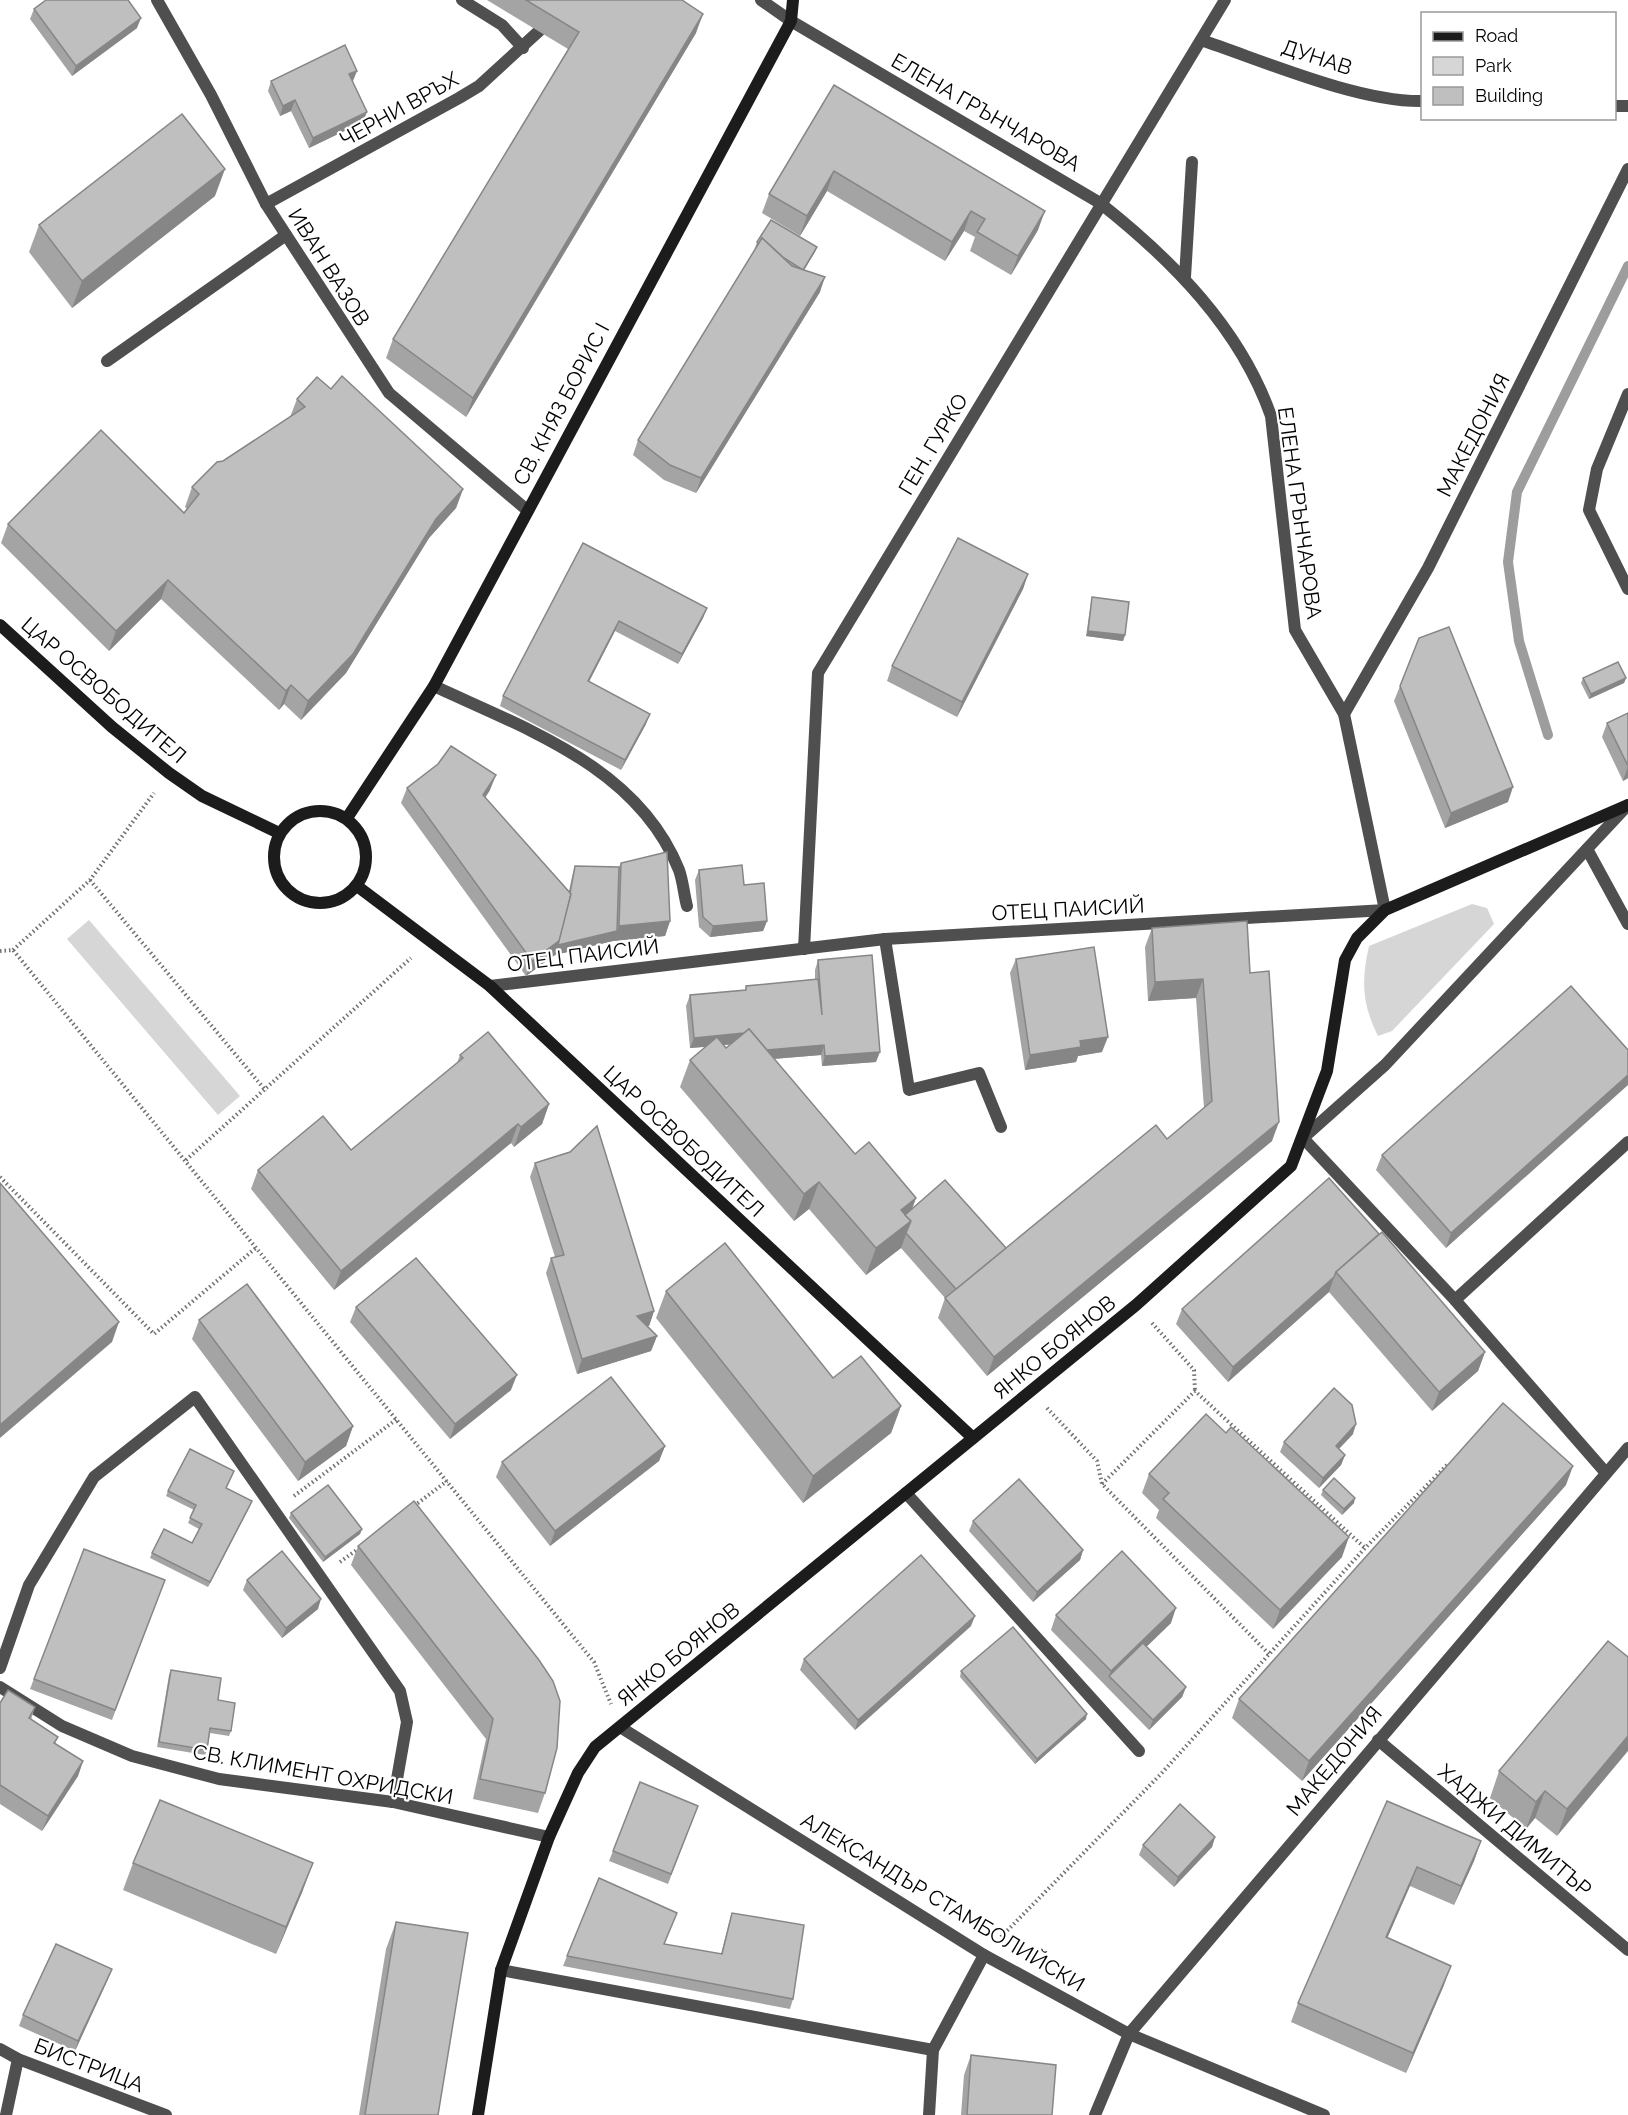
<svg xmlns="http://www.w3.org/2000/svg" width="1628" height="2115" font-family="Raleway,sans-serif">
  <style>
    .green { fill: #d6d6d6 }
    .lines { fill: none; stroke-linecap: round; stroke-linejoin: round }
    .stream { stroke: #9d9d9d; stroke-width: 10 }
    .path { stroke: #717171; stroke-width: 4; stroke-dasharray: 1.5 3; stroke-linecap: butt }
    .lane { stroke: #4f4f4f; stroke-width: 12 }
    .street { stroke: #4f4f4f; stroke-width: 12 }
    .secondary { stroke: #1c1c1c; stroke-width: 12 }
    .wall { fill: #a4a4a4; fill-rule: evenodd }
    .shaded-wall { fill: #868686 }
    .building { fill: #bfbfbf; stroke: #868686; stroke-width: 1.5 }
    .labels { text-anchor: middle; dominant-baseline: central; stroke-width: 4.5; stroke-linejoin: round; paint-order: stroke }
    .street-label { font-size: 21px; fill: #000; stroke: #fff }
  </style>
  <rect width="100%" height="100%" fill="#fff"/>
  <g class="green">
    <path d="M1472,904L1487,908L1494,924L1392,1031L1378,1036C1362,1004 1361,981 1369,946Z"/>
    <polygon points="89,920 240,1096 218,1115 67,939"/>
  </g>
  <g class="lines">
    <polyline class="stream" points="1548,735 1519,641 1508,562 1517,492 1628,266"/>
    <g class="path">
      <polyline points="90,880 266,1091"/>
      <polyline points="13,950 90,880 154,793"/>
      <polyline points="0,951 13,950 594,1662 611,1704"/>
      <polyline points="186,1160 411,958"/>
      <polyline points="0,1177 154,1334 257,1247"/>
      <polyline points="1152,1323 1194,1370 1195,1391"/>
      <polyline points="1047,1408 1097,1461 1102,1484 1269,1654"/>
      <polyline points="1102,1484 1195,1391 1365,1548"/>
      <polyline points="294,1496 397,1419"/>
      <polyline points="414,1506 447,1481"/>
      <polyline points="340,1562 358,1549"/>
      <polyline points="1001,1937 1160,1775 1365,1548 1447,1465"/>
    </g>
    <g class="lane">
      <polyline points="1185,277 1192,162"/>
      <polyline points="107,361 286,235"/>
      <path d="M434,686C526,729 638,767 679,870C683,881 684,895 687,906"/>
      <polyline points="1587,849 1628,924"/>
      <polyline points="885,939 909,1090 979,1073 1001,1127"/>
      <polyline points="1303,1138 1385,1065 1628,805"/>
      <polyline points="1455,1300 1628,1142"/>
      <polyline points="906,1493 1139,1751"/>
    </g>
    <g class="street">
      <polyline points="157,0 211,95 266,204 389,393 527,510"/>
      <polyline points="462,0 502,25 523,48"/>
      <path d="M1201,40C1264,61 1358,102 1422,101"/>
      <polyline points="1614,106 1628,106"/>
      <polyline points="266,204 459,98 479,86 539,31"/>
      <polyline points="1628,394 1597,469 1589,510 1628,589"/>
      <polyline points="1344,714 1428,568 1628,169"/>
      <polyline points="804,949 818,673 1225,0"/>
      <path d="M490,986L885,939L1385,910L1344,714L1295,630L1271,416C1240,328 1172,260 1100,203L791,21L761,0"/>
      <polyline points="1303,1138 1455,1300 1606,1473"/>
      <polyline points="0,1668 29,1585 94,1477 195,1397 400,1691 407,1722 393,1802"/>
      <polyline points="0,1687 62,1726 132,1756 219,1779 393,1802 549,1837"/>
      <polyline points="620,1727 984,1955 1129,2034 1324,2115"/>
      <polyline points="1378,1740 1628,1950"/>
      <polyline points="501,1970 933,2050"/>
      <polyline points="0,2049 18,2059 166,2115"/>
      <polyline points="6,2115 18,2059"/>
      <polyline points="929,2115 933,2050 984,1955"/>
      <polyline points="1095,2115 1129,2034 1628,1448"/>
    </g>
    <g class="secondary">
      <polyline points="0,625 112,727 169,773 202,796 279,833"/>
      <circle cx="320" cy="857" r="46"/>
      <polyline points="347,818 434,686 791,21 793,0"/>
      <polyline points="357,886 490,986 973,1438"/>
      <polyline points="478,2115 501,1970 549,1837 578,1773 595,1747 1136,1305 1291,1166 1327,1071 1345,960 1357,938 1385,910 1628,805"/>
    </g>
  </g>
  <g class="wall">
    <polygon points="487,0 682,0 696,33 466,417 386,358 393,339 568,49"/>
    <polygon points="34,9 137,28 72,76 30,19"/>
    <polygon points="357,71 352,81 363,122 309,148 291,111 280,116 268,91 271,81"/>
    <polygon points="834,85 1038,230 1011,275 970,251 975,237 964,231 945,261 827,191 800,236 762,213 769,194"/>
    <polygon points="215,196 72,308 29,252 39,225"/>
    <polygon points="757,242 815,252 804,270 820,292 696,493 664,480 633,455 638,440 756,248 755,248"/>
    <polygon points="331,389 463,489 456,508 429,538 346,673 301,720 284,704 279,710 161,599 109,651 1,543 8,524 184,513 187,509 185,507 192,487 223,461 290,417 297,399"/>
    <polygon points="583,543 707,608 703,618 678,664 615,631 589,682 646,724 621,770 500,706 503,696"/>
    <polygon points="1028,574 1023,589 957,717 887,681 892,666"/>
    <polygon points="1092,597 1125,635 1123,641 1086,636 1091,602"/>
    <polygon points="1583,678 1626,678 1624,683 1589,699 1581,683"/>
    <polygon points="1400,686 1508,802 1445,828 1394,701"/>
    <polygon points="1628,713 1628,778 1623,781 1602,737 1607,723"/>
    <polygon points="407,788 490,790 485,798 569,891 572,877 575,866 619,867 621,863 670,921 665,936 613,941 555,955 526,976 401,803"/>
    <polygon points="699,870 744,885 767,921 763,931 710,937 699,927 695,880"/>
    <path d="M1152,928L1250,973L1272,1141L987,1376L938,1318L945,1298L901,1248L866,1275L809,1209L794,1221L680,1087L690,1060L705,1047L690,1048L686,1006L690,995L745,990L746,986L815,979V970L818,960L876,1062L822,1066L821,1055L774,1059L855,1154L916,1198L912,1209L1006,1248L1167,1139L1204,1108L1196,998L1148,1001L1145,947ZM731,1044L726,1048L723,1045Z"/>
    <polygon points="1016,959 1102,1052 1078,1056 1076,1062 1025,1070 1010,973"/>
    <polygon points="1628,1050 1446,1248 1376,1170 1382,1155"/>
    <polygon points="460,1055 549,1104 542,1124 514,1147 511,1143 334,1290 251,1189 258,1170 351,1150 457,1063"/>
    <polygon points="535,1163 654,1311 649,1326 647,1326 657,1336 651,1351 577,1374 546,1273 551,1258 555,1257 530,1177"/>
    <polygon points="1379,1234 1485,1352 1478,1371 1432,1411 1329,1292 1228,1382 1176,1324 1182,1309"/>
    <polygon points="666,1291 833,1378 901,1406 891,1433 803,1503 656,1318"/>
    <polygon points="356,1307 511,1390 450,1439 350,1322"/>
    <polygon points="199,1320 353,1426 346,1446 298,1481 192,1339"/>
    <polygon points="1226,1433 1342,1557 1273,1629 1156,1518 1159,1510 1142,1493 1149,1474"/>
    <polygon points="1353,1434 1339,1449 1345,1455 1341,1465 1319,1488 1280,1452 1284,1442"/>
    <polygon points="665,1446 659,1461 550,1546 496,1477 502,1462"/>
    <polygon points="234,1471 226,1488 250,1506 208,1587 150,1558 152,1553 192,1543 199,1529 188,1523 194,1510 166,1496 168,1491"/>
    <polygon points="1566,1485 1302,1781 1232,1718 1239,1699"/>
    <polygon points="1323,1490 1354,1503 1342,1515 1321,1495"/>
    <polygon points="291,1513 362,1529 360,1534 323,1562 289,1518"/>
    <polygon points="973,1521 1083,1550 1080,1560 1033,1602 969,1531"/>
    <polygon points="358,1546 560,1701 545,1793 538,1813 473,1799 486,1739 351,1565"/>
    <polygon points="84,1549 165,1580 112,1720 30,1689"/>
    <polygon points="247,1580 318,1609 282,1638 243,1590"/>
    <polygon points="1056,1615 1171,1623 1146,1647 1186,1687 1182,1697 1149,1730 1051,1630"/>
    <polygon points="971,1626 855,1730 800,1670 804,1659"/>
    <polygon points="1628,1657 1557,1836 1535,1818 1526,1829 1490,1798 1499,1771"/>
    <polygon points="171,1670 218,1700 231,1731 229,1736 210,1733 207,1750 205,1755 157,1747 169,1675"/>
    <polygon points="961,1671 1086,1719 1035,1764 960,1677"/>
    <polygon points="0,1703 35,1707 31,1720 58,1737 55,1744 83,1761 78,1776 42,1831 0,1804"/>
    <polygon points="1387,1801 1481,1841 1474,1861 1454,1905 1410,1886 1387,1938 1444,1985 1406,2073 1291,2022 1298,2003"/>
    <polygon points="698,1806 668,1884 609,1861 613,1851"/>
    <polygon points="1215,1837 1212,1847 1174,1887 1139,1855 1143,1845"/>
    <polygon points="133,1863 303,1890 276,1954 123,1890"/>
    <polygon points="732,1913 793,1999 790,2009 563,1966 567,1956 665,1944 721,1954 729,1923"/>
    <polygon points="396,1922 438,2115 359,2115 386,1949"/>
    <polygon points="108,1979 75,2051 19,2026 23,2015"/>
    <polygon points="971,2055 1052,2115 961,2115 964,2075"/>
  </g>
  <g class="shaded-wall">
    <polygon points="703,14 696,33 466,417 473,398"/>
    <polygon points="141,18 137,28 72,76 76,66"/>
    <polygon points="357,71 353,81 346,85 349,74"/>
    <polygon points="295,100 291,111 280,116 283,106"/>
    <polygon points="367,112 363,122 309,148 313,138"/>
    <polygon points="225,169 215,196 72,308 82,281"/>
    <polygon points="834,171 827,191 800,236 807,216"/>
    <polygon points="971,211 964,231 945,261 952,242"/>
    <polygon points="1045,211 1038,230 1011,275 1018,256"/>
    <polygon points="817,247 815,252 801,275 803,270"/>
    <polygon points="825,277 820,292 696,493 701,478"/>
    <polygon points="463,489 456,508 429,538 346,673 301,720 308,701 436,519"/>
    <polygon points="1028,574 1023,589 957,717 962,702"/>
    <polygon points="168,580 161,599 109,651 116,631"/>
    <polygon points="707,608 703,618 678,664 682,654"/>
    <polygon points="619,621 615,631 584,691 588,681"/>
    <polygon points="1088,631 1125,635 1123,641 1086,636"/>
    <polygon points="1626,678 1624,683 1589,699 1591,694"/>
    <polygon points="291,685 284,704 279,710 286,691"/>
    <polygon points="650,714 646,724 621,770 625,760"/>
    <polygon points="1628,766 1628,778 1623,781"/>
    <polygon points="496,775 490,790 477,810 483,795"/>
    <polygon points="1513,787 1508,802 1445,828 1451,813"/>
    <polygon points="670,921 665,936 613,941 555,955 526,976 532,961 560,940 617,931 619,926"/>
    <polygon points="767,921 763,931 710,937 713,926"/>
    <polygon points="1203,979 1196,998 1148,1001 1155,982"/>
    <polygon points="750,1033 747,1043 690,1048 694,1038"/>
    <polygon points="1108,1037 1102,1052 1078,1056 1076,1062 1025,1070 1030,1055 1080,1041"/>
    <polygon points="824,1045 821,1055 748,1061 752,1051"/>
    <polygon points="880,1052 876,1062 822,1066 825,1056"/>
    <polygon points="1628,1075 1628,1085 1446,1248 1451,1233"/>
    <polygon points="549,1104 542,1124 514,1147 521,1127"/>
    <polygon points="1279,1122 1272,1141 987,1376 994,1357"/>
    <polygon points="518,1124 511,1143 334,1290 341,1271"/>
    <polygon points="819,1182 809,1209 794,1221 804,1194"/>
    <polygon points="916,1198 906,1225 911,1221 901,1248 866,1275 876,1248 901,1210"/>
    <polygon points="1334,1277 1329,1292 1228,1382 1233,1367"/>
    <polygon points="654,1311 649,1326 632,1331 637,1316"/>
    <polygon points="119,1322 112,1342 0,1438 0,1425"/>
    <polygon points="657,1336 651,1351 577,1374 582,1359"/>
    <polygon points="1485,1352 1478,1371 1432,1411 1439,1392"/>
    <polygon points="517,1375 511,1390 450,1439 455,1424"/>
    <polygon points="901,1406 891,1433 803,1503 813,1476"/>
    <polygon points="1356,1424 1353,1434 1332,1456 1336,1446"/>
    <polygon points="353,1426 346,1446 298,1481 305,1462"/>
    <polygon points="665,1446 659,1461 550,1546 555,1531"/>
    <polygon points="1345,1455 1341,1465 1319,1488 1323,1478"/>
    <polygon points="1573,1466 1566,1485 1302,1781 1309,1761"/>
    <polygon points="1355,1498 1354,1503 1342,1515 1344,1509"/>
    <polygon points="252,1501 250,1506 208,1587 210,1582"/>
    <polygon points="362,1529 360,1534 323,1562 325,1557"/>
    <polygon points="1349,1537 1342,1557 1273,1629 1280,1610"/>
    <polygon points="1083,1550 1080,1560 1033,1602 1037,1592"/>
    <polygon points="321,1599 318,1609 282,1638 286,1628"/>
    <polygon points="1176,1608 1171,1623 1112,1680 1109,1676 1111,1671"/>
    <polygon points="975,1616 971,1626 855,1730 858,1720"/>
    <polygon points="1186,1687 1182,1697 1149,1730 1153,1720"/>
    <polygon points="1087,1714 1086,1719 1035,1764 1037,1759"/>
    <polygon points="1628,1736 1628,1751 1557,1836 1567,1809"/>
    <polygon points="83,1761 78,1776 42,1831 48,1816"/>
    <polygon points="1545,1791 1535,1818 1526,1829 1536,1802"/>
    <polygon points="1215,1837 1212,1847 1174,1887 1178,1877"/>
    <polygon points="1481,1841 1474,1861 1454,1905 1461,1886"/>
    <polygon points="313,1863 303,1890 276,1954 286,1927"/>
    <polygon points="1417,1867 1410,1886 1379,1957 1386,1937"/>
    <polygon points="1451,1966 1444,1985 1406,2073 1413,2053"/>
    <polygon points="112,1969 108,1979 75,2051 78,2041"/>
  </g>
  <g class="building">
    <polygon points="46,0 128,0 141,18 76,66 34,9"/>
    <polygon points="526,0 682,0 703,14 473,398 393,339 579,32"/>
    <polygon points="345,45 357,71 349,74 367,112 313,138 295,100 283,106 271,81"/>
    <polygon points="834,85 1045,211 1018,256 977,232 985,219 971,211 952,242 834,171 807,216 769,194"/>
    <polygon points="182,114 225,169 82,281 39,225"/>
    <polygon points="771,220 817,247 803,270 784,258 762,238 759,244 757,242"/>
    <polygon points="762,238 792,266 825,277 701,478 670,465 638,440"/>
    <polygon points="342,376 463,489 436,519 353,654 308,701 291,685 286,691 168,580 116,631 8,524 101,430 184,513 199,494 192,487 217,462 223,461 305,407 297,399 317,377 331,389"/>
    <polygon points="958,538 1028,574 962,702 892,666"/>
    <polygon points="583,543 707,608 682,654 619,621 588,681 650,714 625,760 503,696"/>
    <polygon points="1092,597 1129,602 1125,635 1088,631"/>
    <polygon points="1449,627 1513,787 1451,813 1400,686 1419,638"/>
    <polygon points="1618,662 1626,678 1591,694 1583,678"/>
    <polygon points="1628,713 1628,766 1607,723"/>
    <polygon points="451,746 496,775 483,795 571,894 560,940 532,961 407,788 438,764"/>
    <polygon points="667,852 670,921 619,926 621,863"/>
    <polygon points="742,865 744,885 764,883 767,921 713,926 703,917 699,870"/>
    <polygon points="575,866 619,867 617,931 558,945 571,894 570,893"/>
    <polygon points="1247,921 1250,973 1269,971 1279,1122 994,1357 945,1298 1156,1125 1167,1139 1212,1101 1203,979 1155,982 1152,928"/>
    <polygon points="1094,947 1108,1037 1080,1041 1081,1047 1030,1055 1016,959"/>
    <polygon points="872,955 880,1052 825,1056 824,1045 767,1050 749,1029 744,1033 694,1038 690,995 746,990 746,986 818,979 822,1015 818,960"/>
    <polygon points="1571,986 1628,1050 1628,1075 1451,1233 1382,1155"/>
    <polygon points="749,1029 855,1154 869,1142 916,1198 901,1210 911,1221 876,1248 819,1182 804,1194 690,1060 717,1037 726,1048"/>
    <polygon points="488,1032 549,1104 521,1127 518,1124 341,1271 258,1170 323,1116 351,1150 463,1058 460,1055"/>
    <polygon points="597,1126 654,1311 637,1316 657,1336 582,1359 551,1258 564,1255 535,1163 570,1152"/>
    <polygon points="1329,1178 1379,1234 1336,1272 1334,1277 1233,1367 1182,1309"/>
    <polygon points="945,1180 1006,1248 956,1289 906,1233 911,1221 905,1215"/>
    <polygon points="0,1183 119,1322 0,1425"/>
    <polygon points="1382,1232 1485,1352 1439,1392 1336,1272"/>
    <polygon points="725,1243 833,1378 861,1356 901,1406 813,1476 666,1291"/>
    <polygon points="416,1258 517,1375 455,1424 356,1307"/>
    <polygon points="247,1284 353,1426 305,1462 199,1320"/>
    <polygon points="611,1377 665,1446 555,1531 502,1462"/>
    <polygon points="1334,1388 1352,1405 1356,1424 1336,1446 1345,1455 1323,1478 1284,1442"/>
    <polygon points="1503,1403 1573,1466 1309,1761 1239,1699"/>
    <polygon points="1206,1414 1226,1433 1231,1427 1349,1537 1280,1610 1163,1499 1169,1493 1149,1474"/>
    <polygon points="190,1449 234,1471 226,1488 252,1501 210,1582 152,1553 164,1529 192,1543 202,1524 190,1518 196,1505 168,1491"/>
    <polygon points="1334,1478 1355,1498 1344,1509 1323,1490"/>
    <polygon points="1019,1479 1083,1550 1037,1592 973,1521"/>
    <polygon points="328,1485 362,1529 325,1557 291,1513"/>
    <polygon points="414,1501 539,1660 553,1681 560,1701 557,1748 545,1793 480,1779 493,1719 358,1546"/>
    <polygon points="84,1549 165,1580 115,1710 34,1679"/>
    <polygon points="282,1551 321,1599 286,1628 247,1580"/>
    <polygon points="1122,1551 1176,1608 1111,1671 1056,1615"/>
    <polygon points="921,1555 975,1616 858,1720 804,1659"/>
    <polygon points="1013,1627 1087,1714 1037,1759 961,1671"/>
    <polygon points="1608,1641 1628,1657 1628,1736 1567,1809 1545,1791 1536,1802 1499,1771"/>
    <polygon points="1143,1643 1186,1687 1153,1720 1109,1676"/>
    <polygon points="171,1670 221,1678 218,1700 235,1703 231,1731 210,1728 207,1750 159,1742"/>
    <polygon points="8,1690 35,1707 29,1718 58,1737 54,1743 83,1761 48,1816 0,1785 0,1703"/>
    <polygon points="640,1782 698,1806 671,1874 613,1851"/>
    <polygon points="160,1800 313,1863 286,1927 133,1863"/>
    <polygon points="1387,1801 1481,1841 1461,1886 1417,1867 1386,1937 1451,1966 1413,2053 1298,2003"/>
    <polygon points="1180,1804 1215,1837 1178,1877 1143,1845"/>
    <polygon points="599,1878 677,1913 664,1944 722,1954 732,1913 804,1925 793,1999 567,1956"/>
    <polygon points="396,1922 468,1933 438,2115 365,2115"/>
    <polygon points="56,1944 112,1969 78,2041 23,2015"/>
    <polygon points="971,2055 1056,2065 1052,2115 967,2115"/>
  </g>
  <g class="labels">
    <g class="street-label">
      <text transform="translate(1317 57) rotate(18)">ДУНАВ</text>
      <text transform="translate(399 109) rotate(-29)">ЧЕРНИ ВРЪХ</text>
      <text transform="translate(986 112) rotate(30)">ЕЛЕНА ГРЪНЧАРОВА</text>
      <text transform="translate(329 267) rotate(58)">ИВАН ВАЗОВ</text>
      <text transform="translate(561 404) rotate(-62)">СВ. КНЯЗ БОРИС I</text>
      <text transform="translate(1473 435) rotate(-63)">МАКЕДОНИЯ</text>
      <text transform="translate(933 444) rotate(-59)">ГЕН. ГУРКО</text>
      <text transform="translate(1300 513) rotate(82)">ЕЛЕНА ГРЪНЧАРОВА</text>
      <text transform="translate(104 690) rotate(41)">ЦАР ОСВОБОДИТЕЛ</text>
      <text transform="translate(1068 909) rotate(-3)">ОТЕЦ ПАИСИЙ</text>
      <text transform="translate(583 955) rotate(-7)">ОТЕЦ ПАИСИЙ</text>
      <text transform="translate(684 1141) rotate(43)">ЦАР ОСВОБОДИТЕЛ</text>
      <text transform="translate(1054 1347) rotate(-39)">ЯНКО БОЯНОВ</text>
      <text transform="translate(678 1654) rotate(-39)">ЯНКО БОЯНОВ</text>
      <text transform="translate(1334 1761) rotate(-50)">МАКЕДОНИЯ</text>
      <text transform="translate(323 1774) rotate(10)">СВ. КЛИМЕНТ ОХРИДСКИ</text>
      <text transform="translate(1515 1830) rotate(40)">ХАДЖИ ДИМИТЪР</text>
      <text transform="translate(943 1902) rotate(31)">АЛЕКСАНДЪР СТАМБОЛИЙСКИ</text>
      <text transform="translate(89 2065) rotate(21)">БИСТРИЦА</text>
    </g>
  </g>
  <rect x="1421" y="12" width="195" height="108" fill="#ffffff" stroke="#999999" stroke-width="1.5"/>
  <rect x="1433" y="32" width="30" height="9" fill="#1c1c1c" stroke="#999999" stroke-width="1.5"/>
  <text x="1475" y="42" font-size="18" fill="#000000">Road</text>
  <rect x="1433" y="57" width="30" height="18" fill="#d6d6d6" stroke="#999999" stroke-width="1.5"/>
  <text x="1475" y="72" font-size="18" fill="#000000">Park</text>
  <rect x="1433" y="87" width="30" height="18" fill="#bfbfbf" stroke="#999999" stroke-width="1.5"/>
  <text x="1475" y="102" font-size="18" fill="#000000">Building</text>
</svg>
